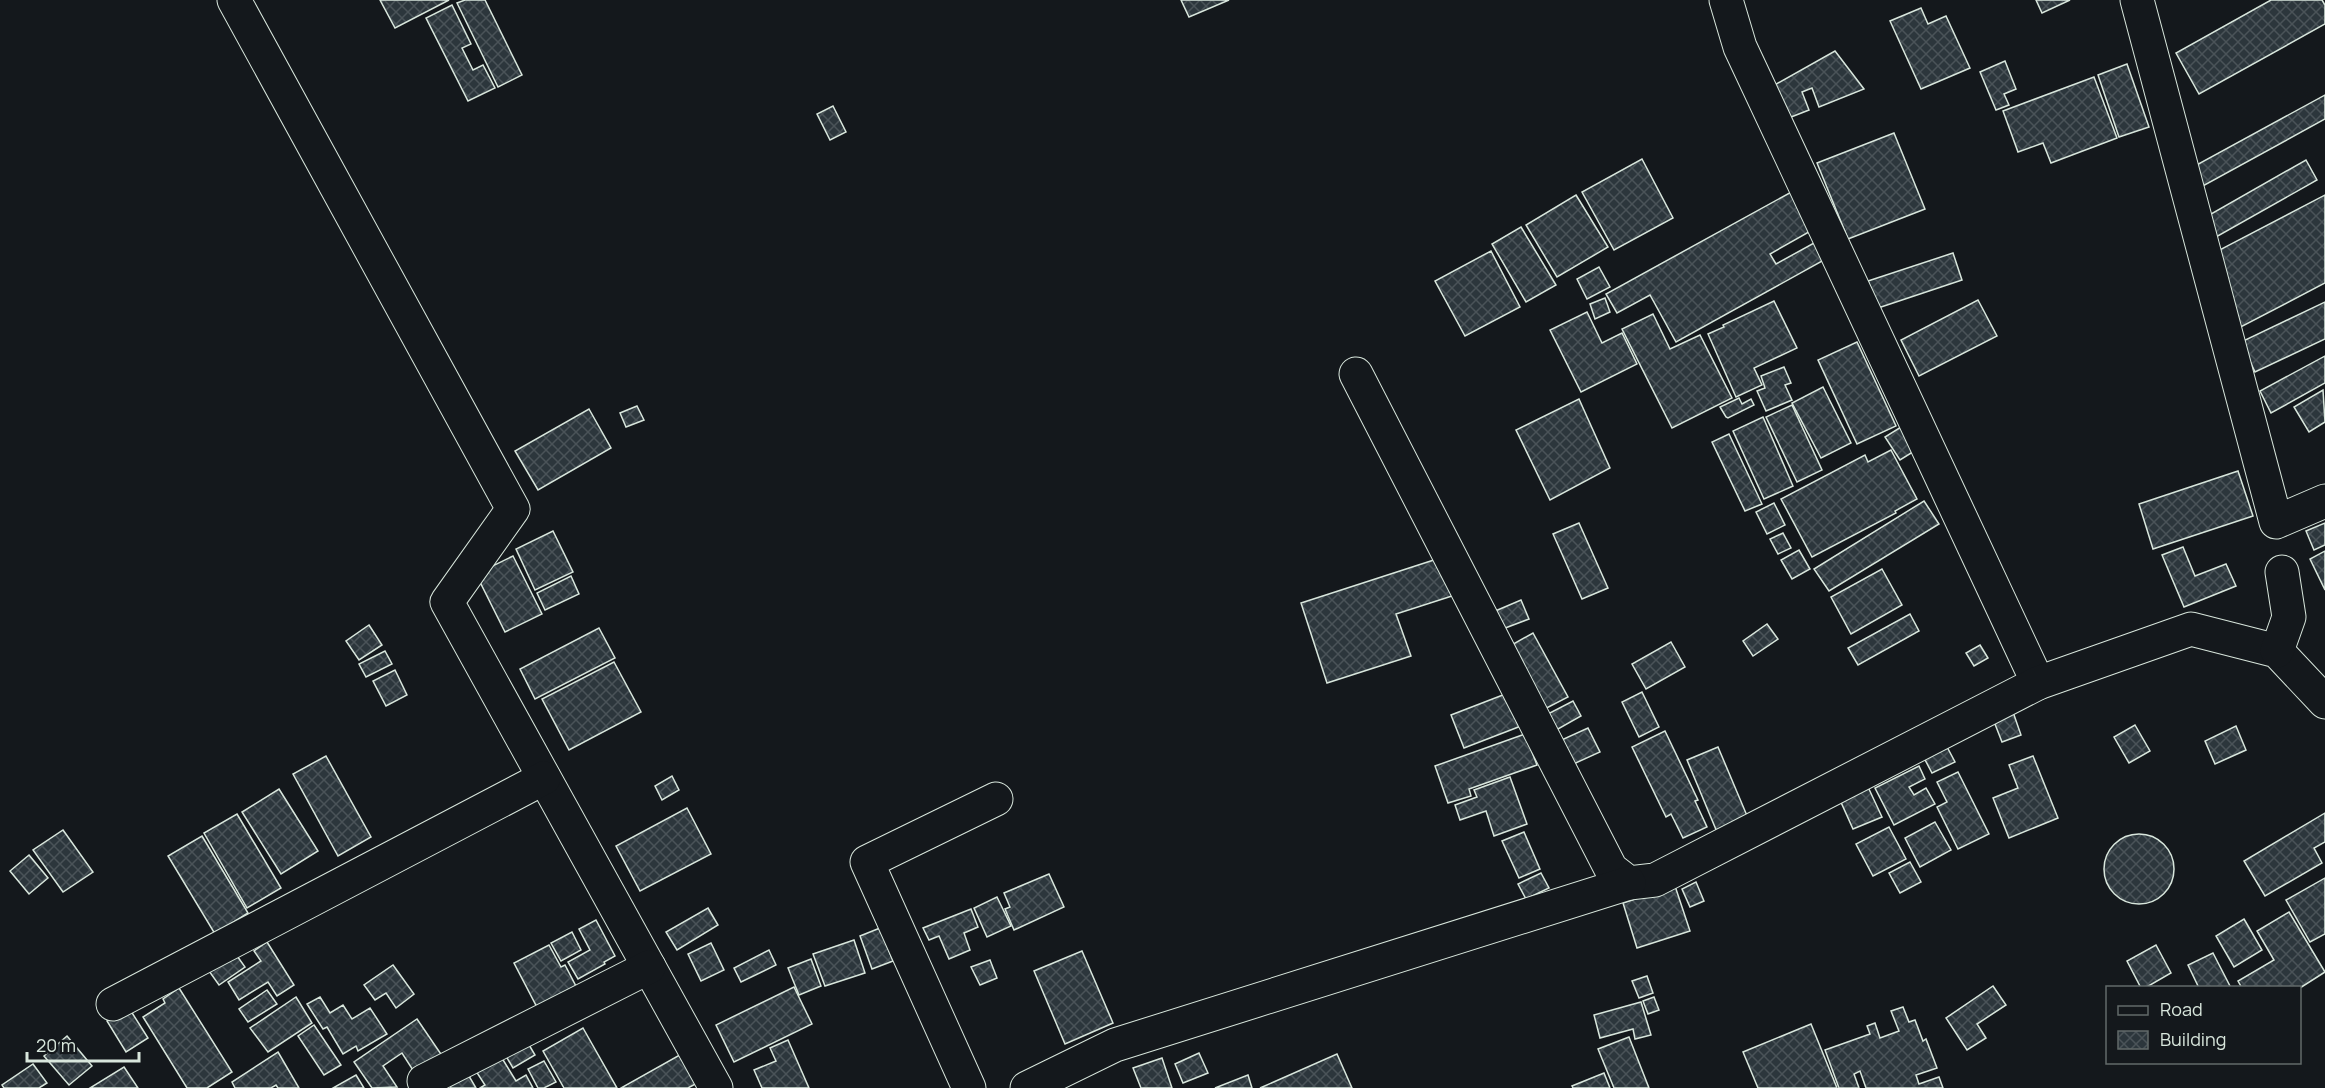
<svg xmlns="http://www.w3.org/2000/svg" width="2325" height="1088" font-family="Manrope,sans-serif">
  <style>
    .building { fill: url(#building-cross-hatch); stroke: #d8e6dc; stroke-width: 1.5 }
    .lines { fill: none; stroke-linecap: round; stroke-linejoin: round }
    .minor-casing { stroke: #d8e6dc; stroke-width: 35 }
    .minor { stroke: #14181c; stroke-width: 33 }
  </style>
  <defs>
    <pattern id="building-cross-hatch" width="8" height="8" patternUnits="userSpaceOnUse" patternTransform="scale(1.5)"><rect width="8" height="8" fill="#2c363c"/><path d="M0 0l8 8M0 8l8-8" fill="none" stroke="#4a5358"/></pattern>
  </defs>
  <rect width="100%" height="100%" fill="#14181c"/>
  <g class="building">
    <polygon points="380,0 449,0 395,28"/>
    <polygon points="465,0 485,0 522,75 498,87 457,3"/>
    <polygon points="1181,0 1229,0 1189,17"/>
    <polygon points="2036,0 2070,0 2042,13"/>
    <polygon points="2271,0 2322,0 2325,5 2325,24 2199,94 2176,53"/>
    <polygon points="452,5 471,44 462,48 473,70 483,65 495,88 468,101 426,18"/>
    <polygon points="1921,8 1928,24 1946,16 1970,68 1921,89 1890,21"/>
    <polygon points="1835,51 1864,89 1819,107 1812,88 1802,92 1809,110 1786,119 1771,87"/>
    <polygon points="2005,61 2016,89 2004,94 2009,105 1996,110 1980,72"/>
    <polygon points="2127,64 2149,127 2119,137 2098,75"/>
    <polygon points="2094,77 2117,138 2051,163 2043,143 2018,152 2003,111"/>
    <polygon points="2325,95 2325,119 2201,187 2191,168"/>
    <polygon points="833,106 846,132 830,140 817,114"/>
    <polygon points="1894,133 1925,209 1848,239 1817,163"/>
    <polygon points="1642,159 1673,218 1614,250 1582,192"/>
    <polygon points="2306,160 2317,180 2216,237 2204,218"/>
    <polygon points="1795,190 1816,228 1770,254 1776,264 1814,243 1824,260 1676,342 1650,295 1617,313 1606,294"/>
    <polygon points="1576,195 1608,247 1557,277 1526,225"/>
    <polygon points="2325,195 2325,283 2233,331 2208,256"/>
    <polygon points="1521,227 1556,285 1526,302 1492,244"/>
    <polygon points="1491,251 1520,307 1465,336 1435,281"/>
    <polygon points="1953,253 1962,280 1878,308 1868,281"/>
    <polygon points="1599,267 1610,287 1587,299 1577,279"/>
    <polygon points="1605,298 1610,312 1595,319 1590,304"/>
    <polygon points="1978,300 1997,336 1919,376 1901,340"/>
    <polygon points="1774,301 1797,348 1754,368 1762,385 1736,397 1708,334 1724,327 1723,325"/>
    <polygon points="2325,302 2325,339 2255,372 2241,342"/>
    <polygon points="1587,312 1602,343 1622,333 1637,364 1581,392 1550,330"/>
    <polygon points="1653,314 1670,349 1700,335 1732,398 1672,428 1622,329"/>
    <polygon points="1857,342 1896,426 1857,444 1818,360"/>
    <polygon points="2325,356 2325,383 2271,413 2260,391"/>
    <polygon points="1784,367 1791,383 1785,385 1792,400 1766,411 1757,391 1765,388 1761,376"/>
    <polygon points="1823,387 1851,443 1821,458 1792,403"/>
    <polygon points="2323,390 2325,422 2309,432 2294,407"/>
    <polygon points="1739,398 1742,404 1751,399 1754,405 1728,418 1726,417 1720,407"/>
    <polygon points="1579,399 1610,468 1550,500 1516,430"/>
    <polygon points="1792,405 1822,470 1797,482 1766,417"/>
    <polygon points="637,406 644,420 626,427 620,413"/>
    <polygon points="589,409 611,448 538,490 515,451"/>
    <polygon points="1763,417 1793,486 1764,499 1733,431"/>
    <polygon points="1901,427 1916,450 1900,460 1885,437"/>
    <polygon points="1729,434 1762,504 1745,511 1712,442"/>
    <polygon points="1891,450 1917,499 1895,511 1896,513 1812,557 1781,499 1865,455 1868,462"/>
    <polygon points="2238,471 2253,516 2153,549 2139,504"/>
    <polygon points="1924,501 1939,524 1829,591 1814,569"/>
    <polygon points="1774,503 1785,525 1767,534 1756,512"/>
    <polygon points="1579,523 1608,588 1582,599 1553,534"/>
    <polygon points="2325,523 2325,545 2314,550 2306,531"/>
    <polygon points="553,531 573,572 535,590 516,549"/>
    <polygon points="1783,533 1791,548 1778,554 1770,539"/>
    <polygon points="2183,547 2195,576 2226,564 2236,586 2184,607 2162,555"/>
    <polygon points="1799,550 1810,569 1792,579 1781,560"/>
    <polygon points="2325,551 2325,590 2310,559"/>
    <polygon points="513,556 542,614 505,632 476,574"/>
    <polygon points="1440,558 1452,596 1396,614 1411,656 1327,683 1301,603"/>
    <polygon points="1882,569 1902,605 1851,634 1831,597"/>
    <polygon points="571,576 579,594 545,610 537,593"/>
    <polygon points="1521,600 1529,619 1500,630 1493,612"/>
    <polygon points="1910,614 1919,631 1858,665 1848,648"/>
    <polygon points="1767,624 1778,639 1753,656 1743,641"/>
    <polygon points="369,625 382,645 359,660 346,641"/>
    <polygon points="599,628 615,658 535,699 520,669"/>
    <polygon points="1533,633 1568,697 1537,713 1508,647"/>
    <polygon points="1671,642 1685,667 1646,689 1632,664"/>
    <polygon points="1980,645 1988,658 1974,666 1966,653"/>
    <polygon points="385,651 392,664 366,677 359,664"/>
    <polygon points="614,662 641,712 569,750 542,699"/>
    <polygon points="395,670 407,695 386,706 373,681"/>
    <polygon points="1642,692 1659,727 1639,737 1622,702"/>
    <polygon points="1508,693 1521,726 1464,748 1451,715"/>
    <polygon points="1573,701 1581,716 1551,733 1542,717"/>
    <polygon points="2013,712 2021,735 2002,742 1993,719"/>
    <polygon points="2135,725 2150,751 2129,763 2114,737"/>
    <polygon points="2236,726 2246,750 2215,764 2205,741"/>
    <polygon points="1588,728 1600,752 1569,766 1557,742"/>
    <polygon points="1665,731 1698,800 1695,801 1707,827 1683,838 1671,814 1666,817 1632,747"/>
    <polygon points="1525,734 1537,765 1469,789 1471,796 1448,803 1435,766"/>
    <polygon points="1946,745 1955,762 1932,773 1923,756"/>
    <polygon points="1718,747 1748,818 1717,832 1687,760"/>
    <polygon points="326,756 371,837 338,856 293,774"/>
    <polygon points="2033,756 2058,818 2009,838 1993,798 2018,788 2009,765"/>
    <polygon points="1919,766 1925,779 1909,787 1914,795 1926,788 1935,804 1894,825 1875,788"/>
    <polygon points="1958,772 1989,834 1958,849 1937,807 1947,802 1937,782"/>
    <polygon points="672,776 679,790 662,800 655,786"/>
    <polygon points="1510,777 1527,824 1494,836 1486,811 1460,820 1455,805 1477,797 1474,790"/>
    <polygon points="1868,787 1882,817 1853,829 1840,800"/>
    <polygon points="279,789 318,851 281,874 242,812"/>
    <polygon points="687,808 711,854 640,891 616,846"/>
    <polygon points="2325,813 2325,842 2314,848 2322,863 2265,896 2244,861"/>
    <polygon points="237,814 281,888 247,908 204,833"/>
    <polygon points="1935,822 1951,850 1920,867 1905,838"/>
    <polygon points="1889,827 1906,859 1873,876 1856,844"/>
    <polygon points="63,830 93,872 63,892 33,850"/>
    <polygon points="1524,832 1540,869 1519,878 1502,841"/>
    <circle cx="2139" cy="869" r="35"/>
    <polygon points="202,836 248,913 215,934 168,856"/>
    <polygon points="29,855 48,878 29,894 10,871"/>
    <polygon points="1910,862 1921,882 1900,893 1889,873"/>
    <polygon points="1541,873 1549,888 1526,899 1518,884"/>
    <polygon points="1049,874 1064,907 1014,930 1005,909 1010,907 1004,893"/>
    <polygon points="2325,878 2325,934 2310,942 2286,900"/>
    <polygon points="1696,882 1704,901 1690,907 1682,889"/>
    <polygon points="1675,886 1690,931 1637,948 1623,903"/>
    <polygon points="997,897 1011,926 987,937 974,908"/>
    <polygon points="708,908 718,925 677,950 666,932"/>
    <polygon points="971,909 978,927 964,933 970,950 949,959 939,936 929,940 923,928"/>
    <polygon points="2289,912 2325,972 2300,988 2242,988 2238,981 2274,960 2257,931"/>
    <polygon points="2244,919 2262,950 2234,967 2216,936"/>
    <polygon points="596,920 615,956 604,962 605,964 578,979 568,962 590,950 579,929"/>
    <polygon points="880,928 893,961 872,969 860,936"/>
    <polygon points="572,932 581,950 561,961 551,943"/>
    <polygon points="854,940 865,973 825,986 813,954"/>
    <polygon points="267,942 294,985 277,996 268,982 239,1000 228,982 261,961 254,951"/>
    <polygon points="711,943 724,970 701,981 688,954"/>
    <polygon points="549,945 561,967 565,965 579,992 540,1013 514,963"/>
    <polygon points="2156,945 2171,973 2145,988 2141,988 2127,961"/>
    <polygon points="769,950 776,965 741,982 734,968"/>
    <polygon points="1082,951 1113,1023 1065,1044 1034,971"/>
    <polygon points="235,953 245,967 219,985 209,971"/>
    <polygon points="2213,953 2231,988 2199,988 2188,965"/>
    <polygon points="811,959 821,986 799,995 788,968"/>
    <polygon points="990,960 997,978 980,985 971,967"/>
    <polygon points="393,965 414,994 396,1008 386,993 375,1000 364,985"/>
    <polygon points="1647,976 1653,993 1639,998 1632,981"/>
    <polygon points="1993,986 2006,1005 1977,1024 1986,1038 1967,1050 1946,1018"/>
    <polygon points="794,987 812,1024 734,1062 716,1025"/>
    <polygon points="179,988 232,1072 207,1088 187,1088 143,1017 165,1003 163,999"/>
    <polygon points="267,990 277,1004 248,1022 239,1009"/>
    <polygon points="296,997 312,1023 268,1052 250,1028"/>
    <polygon points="320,997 330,1013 343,1005 352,1019 370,1008 387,1034 358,1051 356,1046 343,1054 327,1027 323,1029 307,1004"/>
    <polygon points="1654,997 1659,1010 1648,1014 1643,1001"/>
    <polygon points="1641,1002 1651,1035 1635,1039 1633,1029 1600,1038 1594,1015"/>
    <polygon points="1903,1007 1909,1022 1915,1020 1923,1041 1926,1039 1937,1068 1916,1075 1919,1084 1939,1077 1943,1088 1866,1088 1860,1071 1854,1074 1859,1088 1839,1088 1825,1050 1870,1034 1867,1026 1875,1023 1880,1038 1899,1031 1891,1011"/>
    <polygon points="129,1008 148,1038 126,1052 107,1021"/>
    <polygon points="417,1019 445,1060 418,1078 402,1053 383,1066 397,1087 372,1088 354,1062"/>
    <polygon points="1811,1024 1837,1088 1758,1088 1743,1052"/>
    <polygon points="314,1025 341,1065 324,1075 298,1036"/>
    <polygon points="583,1028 617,1088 564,1088 543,1051"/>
    <polygon points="67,1036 92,1066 69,1085 44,1056"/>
    <polygon points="1629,1037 1649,1088 1614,1088 1598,1049"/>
    <polygon points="525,1038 535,1055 513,1068 503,1051"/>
    <polygon points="788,1040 809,1088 762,1088 754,1070 776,1061 770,1048"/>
    <polygon points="497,1050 516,1081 526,1075 533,1088 480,1088 485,1085 472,1065"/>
    <polygon points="278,1052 299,1088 278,1088 276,1085 271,1088 235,1088 232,1082"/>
    <polygon points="685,1052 701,1081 688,1088 621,1088"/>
    <polygon points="1199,1053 1208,1073 1183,1083 1175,1064"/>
    <polygon points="1337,1054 1352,1088 1260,1088"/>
    <polygon points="1162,1058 1172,1088 1141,1088 1133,1068"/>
    <polygon points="544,1061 556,1082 544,1088 538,1088 528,1069"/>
    <polygon points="33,1064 47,1083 39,1088 4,1088 2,1085"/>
    <polygon points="124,1067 138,1088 90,1088"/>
    <polygon points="466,1071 476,1088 451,1088 447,1083"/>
    <polygon points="1604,1073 1610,1088 1573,1088 1572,1086"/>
    <polygon points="356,1075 364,1088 333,1088"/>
    <polygon points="1248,1075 1252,1088 1215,1088"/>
  </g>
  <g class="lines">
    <g class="minor-casing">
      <g id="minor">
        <polyline points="234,0 513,509 447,602 716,1088"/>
        <polyline points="1726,0 1740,47 2038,683"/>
        <polyline points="2137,0 2276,522 2325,501"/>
        <polyline points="1356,374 1611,869 1629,883 1655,880 2038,683 2191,629 2277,651 2325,702"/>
        <polyline points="2277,651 2289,617 2282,572"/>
        <polyline points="113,1004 544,778"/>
        <polyline points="424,1081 649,967"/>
        <polyline points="969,1088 867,862 996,799"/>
        <polyline points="1027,1088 1115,1045 1629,883"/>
      </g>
    </g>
    <use href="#minor" class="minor"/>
  </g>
  <rect x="2106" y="986" width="195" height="78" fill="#14181c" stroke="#626a69" stroke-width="1.5"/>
  <rect x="2118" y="1006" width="30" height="9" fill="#14181c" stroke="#626a69" stroke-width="1.5"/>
  <text x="2160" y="1016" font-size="18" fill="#d8e6dc">Road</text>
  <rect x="2118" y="1031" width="30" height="18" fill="url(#building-cross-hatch)" stroke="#626a69" stroke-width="1.5"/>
  <text x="2160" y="1046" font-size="18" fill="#d8e6dc">Building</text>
  <path d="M27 1052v9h112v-9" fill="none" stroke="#d8e6dc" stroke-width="3"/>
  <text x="36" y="1052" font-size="18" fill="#d8e6dc" stroke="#14181c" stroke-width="4.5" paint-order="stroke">20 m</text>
</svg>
